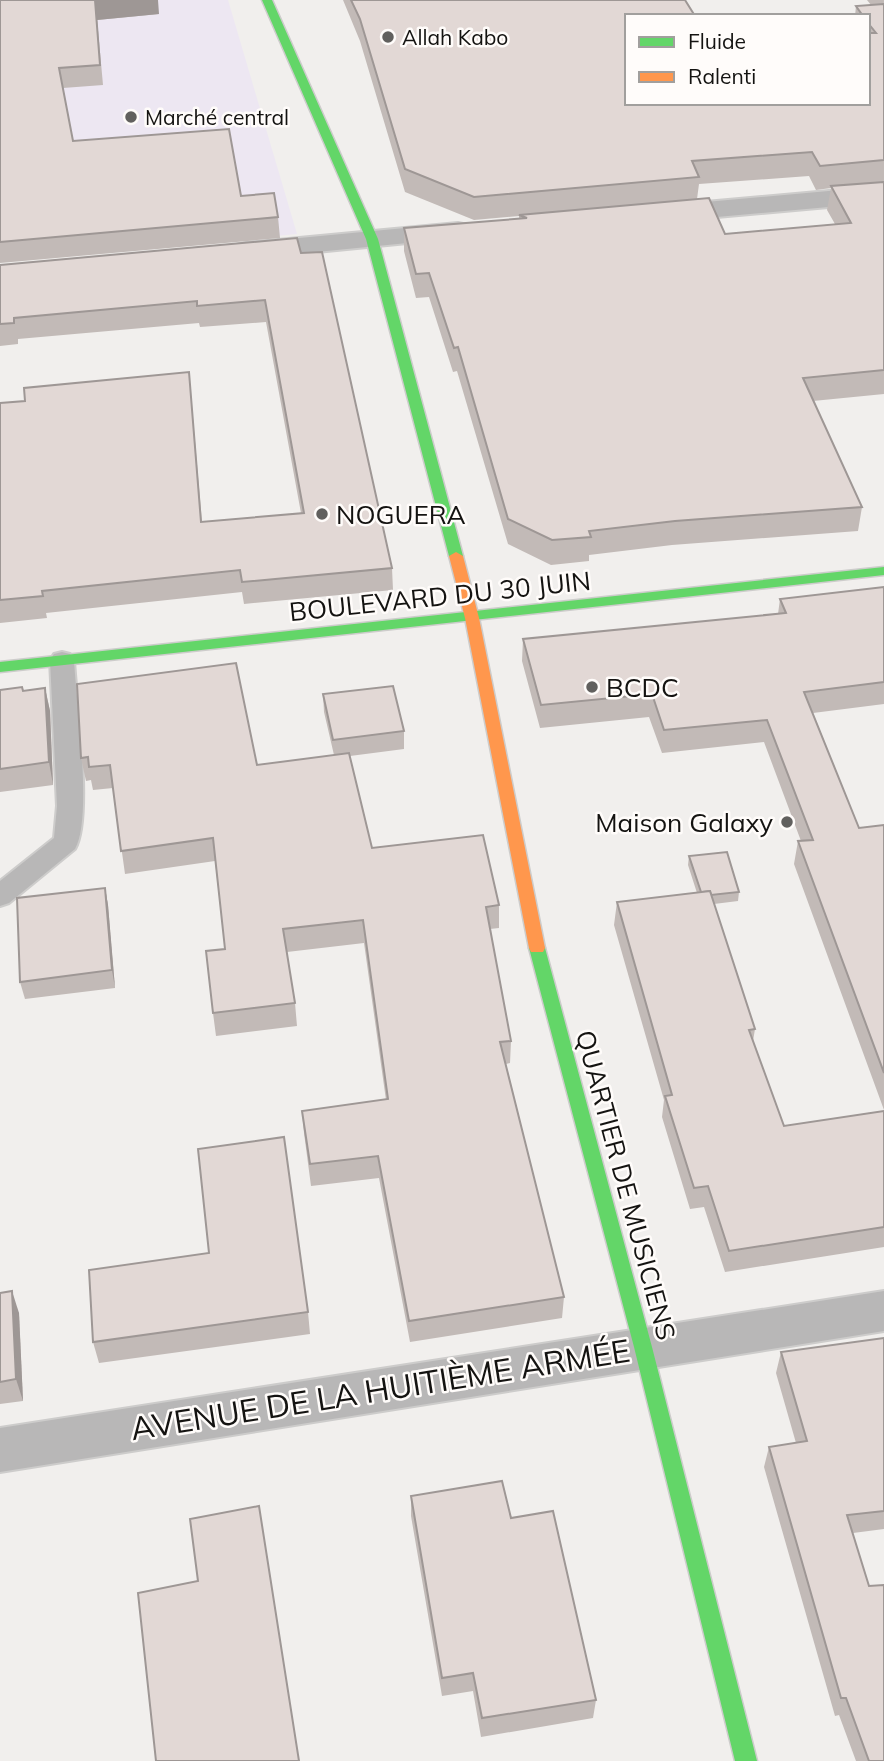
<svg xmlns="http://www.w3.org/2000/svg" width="884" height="1761" font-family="Mulish,sans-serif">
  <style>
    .commercial { fill: #ede7f2 }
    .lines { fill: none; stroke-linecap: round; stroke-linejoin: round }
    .lane-casing { stroke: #cdcccb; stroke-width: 4 }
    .street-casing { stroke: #cdcccb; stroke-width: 4 }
    .fast-casing { stroke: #cdcccb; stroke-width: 3 }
    .slow-casing { stroke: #cdcccb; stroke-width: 3 }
    .lane { fill: #b8b7b7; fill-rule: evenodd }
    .street { fill: #b8b7b7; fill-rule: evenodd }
    .fast { fill: #63d668; fill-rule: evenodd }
    .slow { fill: #ff974d; fill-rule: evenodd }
    .wall { fill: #c2bab7; fill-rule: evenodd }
    .shaded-wall { fill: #9e9795 }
    .building { fill: #e2d8d5; stroke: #9e9795; stroke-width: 2 }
    .poi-dot { fill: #61605e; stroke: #fffcfa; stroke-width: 2.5 }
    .labels { text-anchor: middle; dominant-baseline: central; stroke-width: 5; stroke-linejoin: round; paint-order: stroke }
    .far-poi-label { font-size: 21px; fill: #141311; stroke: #fffcfa; text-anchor: start }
    .poi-label { font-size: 26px; fill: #141311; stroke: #fffcfa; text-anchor: start }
    .street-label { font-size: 26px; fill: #141311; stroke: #fffcfa }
    .near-street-label { font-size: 32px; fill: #141311; stroke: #fffcfa }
  </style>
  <rect width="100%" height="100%" fill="#f1efed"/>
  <polygon class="commercial" points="0,0 228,0 297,234 0,262"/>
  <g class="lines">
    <g class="lane-casing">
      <path id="lane" d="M62,652L70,654L74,660C76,700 93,818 75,849L9,903L0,906V881L54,838L57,806L50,660L54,654Z"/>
    </g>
    <g class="street-casing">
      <g id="street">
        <polygon points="884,186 884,202 661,222 651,220 647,214 651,208 661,206"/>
        <polygon points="458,223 468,225 472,231 468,237 246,259 236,257 232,251 236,245 246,243"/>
        <polygon points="884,1291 884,1331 0,1472 0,1428"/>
      </g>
    </g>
    <g class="fast-casing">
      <g id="fast">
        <polygon points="262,0 272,0 378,239 463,556 461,559 456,560 449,556 366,239"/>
        <polygon points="884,567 884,575 0,672 0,662"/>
        <polygon points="537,942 543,944 545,948 652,1347 757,1761 735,1761 634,1347 529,948 531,944"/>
      </g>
    </g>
    <g class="slow-casing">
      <polygon id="slow" points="456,552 463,556 479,618 545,948 543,952 531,952 529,948 465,618 449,556"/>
    </g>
    <use href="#lane" class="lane"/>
    <use href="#street" class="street"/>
    <use href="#fast" class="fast"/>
    <use href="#slow" class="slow"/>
  </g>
  <g class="wall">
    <polygon points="0,0 159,14 97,20 103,85 63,88 73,141 241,196 278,217 280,238 0,263"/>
    <path d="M343,0H685L627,16L868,103V16H855L856,6L871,5L867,0H884V394L813,401L862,507L858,531L672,545L589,555V561L551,565L508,544L457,371L453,372L429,297L416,298L404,251V228L519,219V216L474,220L405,192L360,41ZM809,176L816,190L831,188L827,210L835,224L725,234L697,199L699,184Z"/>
    <polygon points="297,238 392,568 393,590 244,604 242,592 46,613 47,618 0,623 0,403 25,401 189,372 202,522 301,513 266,322 200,327 199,323 18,339 18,344 0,346 0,265"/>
    <polygon points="884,587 884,704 813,713 859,828 884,825 884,1110 794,864 798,841 801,841 764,742 662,753 649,717 540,728 522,661 523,639 778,614 780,599"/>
    <polygon points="77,684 257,765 334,755 324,712 323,694 404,731 404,749 350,756 372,848 499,905 499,928 490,929 511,1041 510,1063 506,1064 564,1297 562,1318 410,1342 379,1178 311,1186 304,1133 302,1111 386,1100 364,943 287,952 295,1003 297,1026 216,1036 213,1013 225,949 215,861 125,874 113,788 93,790 91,780 86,781 81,758"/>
    <polygon points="45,688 50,711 53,785 0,792 0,690 23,691"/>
    <polygon points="689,856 739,892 738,901 714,904 755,1029 753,1041 784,1126 884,1111 884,1247 725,1272 704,1207 690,1209 662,1117 664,1100 614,925 617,902 697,893 688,865"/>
    <polygon points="105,888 108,905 115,988 25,999 20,982"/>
    <polygon points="0,1293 19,1313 23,1401 0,1404"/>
    <polygon points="308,1312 310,1334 99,1363 93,1342"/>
    <polygon points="884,1338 884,1529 853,1533 884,1761 856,1761 839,1715 835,1716 764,1467 769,1447 796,1443 776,1373 781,1352"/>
    <polygon points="411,1496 511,1518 596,1700 593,1718 481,1737 473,1691 442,1696 411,1516"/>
  </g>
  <g class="shaded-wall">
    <polygon points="95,0 158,0 159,14 97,20 103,85"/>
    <polygon points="45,688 50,711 53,785 49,762"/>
    <polygon points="105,888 108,905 115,988 112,970"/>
    <polygon points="12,1291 19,1313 23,1401 16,1379"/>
  </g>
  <g class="building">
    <polygon points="0,0 98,0 95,0 100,65 59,68 73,141 229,129 241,196 274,193 278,217 0,242"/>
    <polygon points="351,0 685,0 695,16 627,16 627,103 868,103 868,33 876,33 868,23 868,16 863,16 856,6 884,4 884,160 820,166 812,152 692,161 699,177 474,197 405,169 360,19"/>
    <polygon points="884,182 884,370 803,378 862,507 675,521 589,531 591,537 552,540 508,519 458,347 454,348 429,273 416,274 404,228 527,218 519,215 709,198 725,234 851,223 831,186"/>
    <polygon points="297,238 301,253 322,252 392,568 242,582 240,570 42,591 43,596 0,600 0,403 25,401 24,388 189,372 201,522 304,513 265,300 197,306 197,301 14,318 14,323 0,324 0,265"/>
    <polygon points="884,587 884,682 804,692 859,828 884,825 884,1073 798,841 813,840 767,720 664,730 652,694 541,705 523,639 786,613 780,599"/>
    <polygon points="236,663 257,765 349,753 372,848 483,835 499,905 486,907 511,1041 500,1042 564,1297 409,1321 378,1156 310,1164 302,1111 388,1099 363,920 283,929 295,1003 213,1013 206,951 225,949 213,838 121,851 110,765 89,767 88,757 81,758 77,684"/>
    <polygon points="393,686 404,731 333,740 323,694"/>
    <polygon points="22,687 23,691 45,688 49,762 0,769 0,690"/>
    <polygon points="727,852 739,892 711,895 710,891 701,892 689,856"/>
    <polygon points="105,888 112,970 20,982 17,898"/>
    <polygon points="710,891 755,1029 749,1030 784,1126 884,1111 884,1227 729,1251 708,1186 694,1188 665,1096 672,1095 617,902"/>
    <polygon points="284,1137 308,1312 93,1342 89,1270 209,1253 198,1149"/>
    <polygon points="12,1291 16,1379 0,1382 0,1293"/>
    <polygon points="884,1338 884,1511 847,1515 869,1586 884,1585 884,1761 869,1761 846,1698 841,1698 769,1447 807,1441 781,1352"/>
    <polygon points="502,1481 511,1518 553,1511 596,1700 482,1718 473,1673 442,1678 411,1496"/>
    <polygon points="259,1506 299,1761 155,1761 156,1761 138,1593 198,1581 190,1519"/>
  </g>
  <g class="poi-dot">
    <circle cx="388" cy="37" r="7"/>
    <circle cx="131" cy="117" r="7"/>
    <circle cx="322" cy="514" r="7"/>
    <circle cx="592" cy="687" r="7"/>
    <circle cx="787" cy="822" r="7"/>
  </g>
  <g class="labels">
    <g class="far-poi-label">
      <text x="402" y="37">Allah Kabo</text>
      <text x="145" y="117">Marché central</text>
    </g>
    <g class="poi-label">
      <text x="336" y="514">NOGUERA</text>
      <text x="606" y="687">BCDC</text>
      <text x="773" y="822" text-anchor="end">Maison Galaxy</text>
    </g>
    <g class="street-label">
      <text transform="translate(440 596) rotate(-6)">BOULEVARD DU 30 JUIN</text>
      <text transform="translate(626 1185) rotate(75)">QUARTIER DE MUSICIENS</text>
    </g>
    <g class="near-street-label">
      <text transform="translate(380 1389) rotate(-9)">AVENUE DE LA HUITIÈME ARMÉE</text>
    </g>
  </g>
  <rect x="625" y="14" width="245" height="91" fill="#fffcfa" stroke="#a19f9d" stroke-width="2"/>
  <rect x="639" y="37" width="35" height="10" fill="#63d668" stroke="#a19f9d" stroke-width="2"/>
  <text x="688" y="49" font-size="21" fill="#141311">Fluide</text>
  <rect x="639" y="72" width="35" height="10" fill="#ff974d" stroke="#a19f9d" stroke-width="2"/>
  <text x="688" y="84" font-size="21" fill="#141311">Ralenti</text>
</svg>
